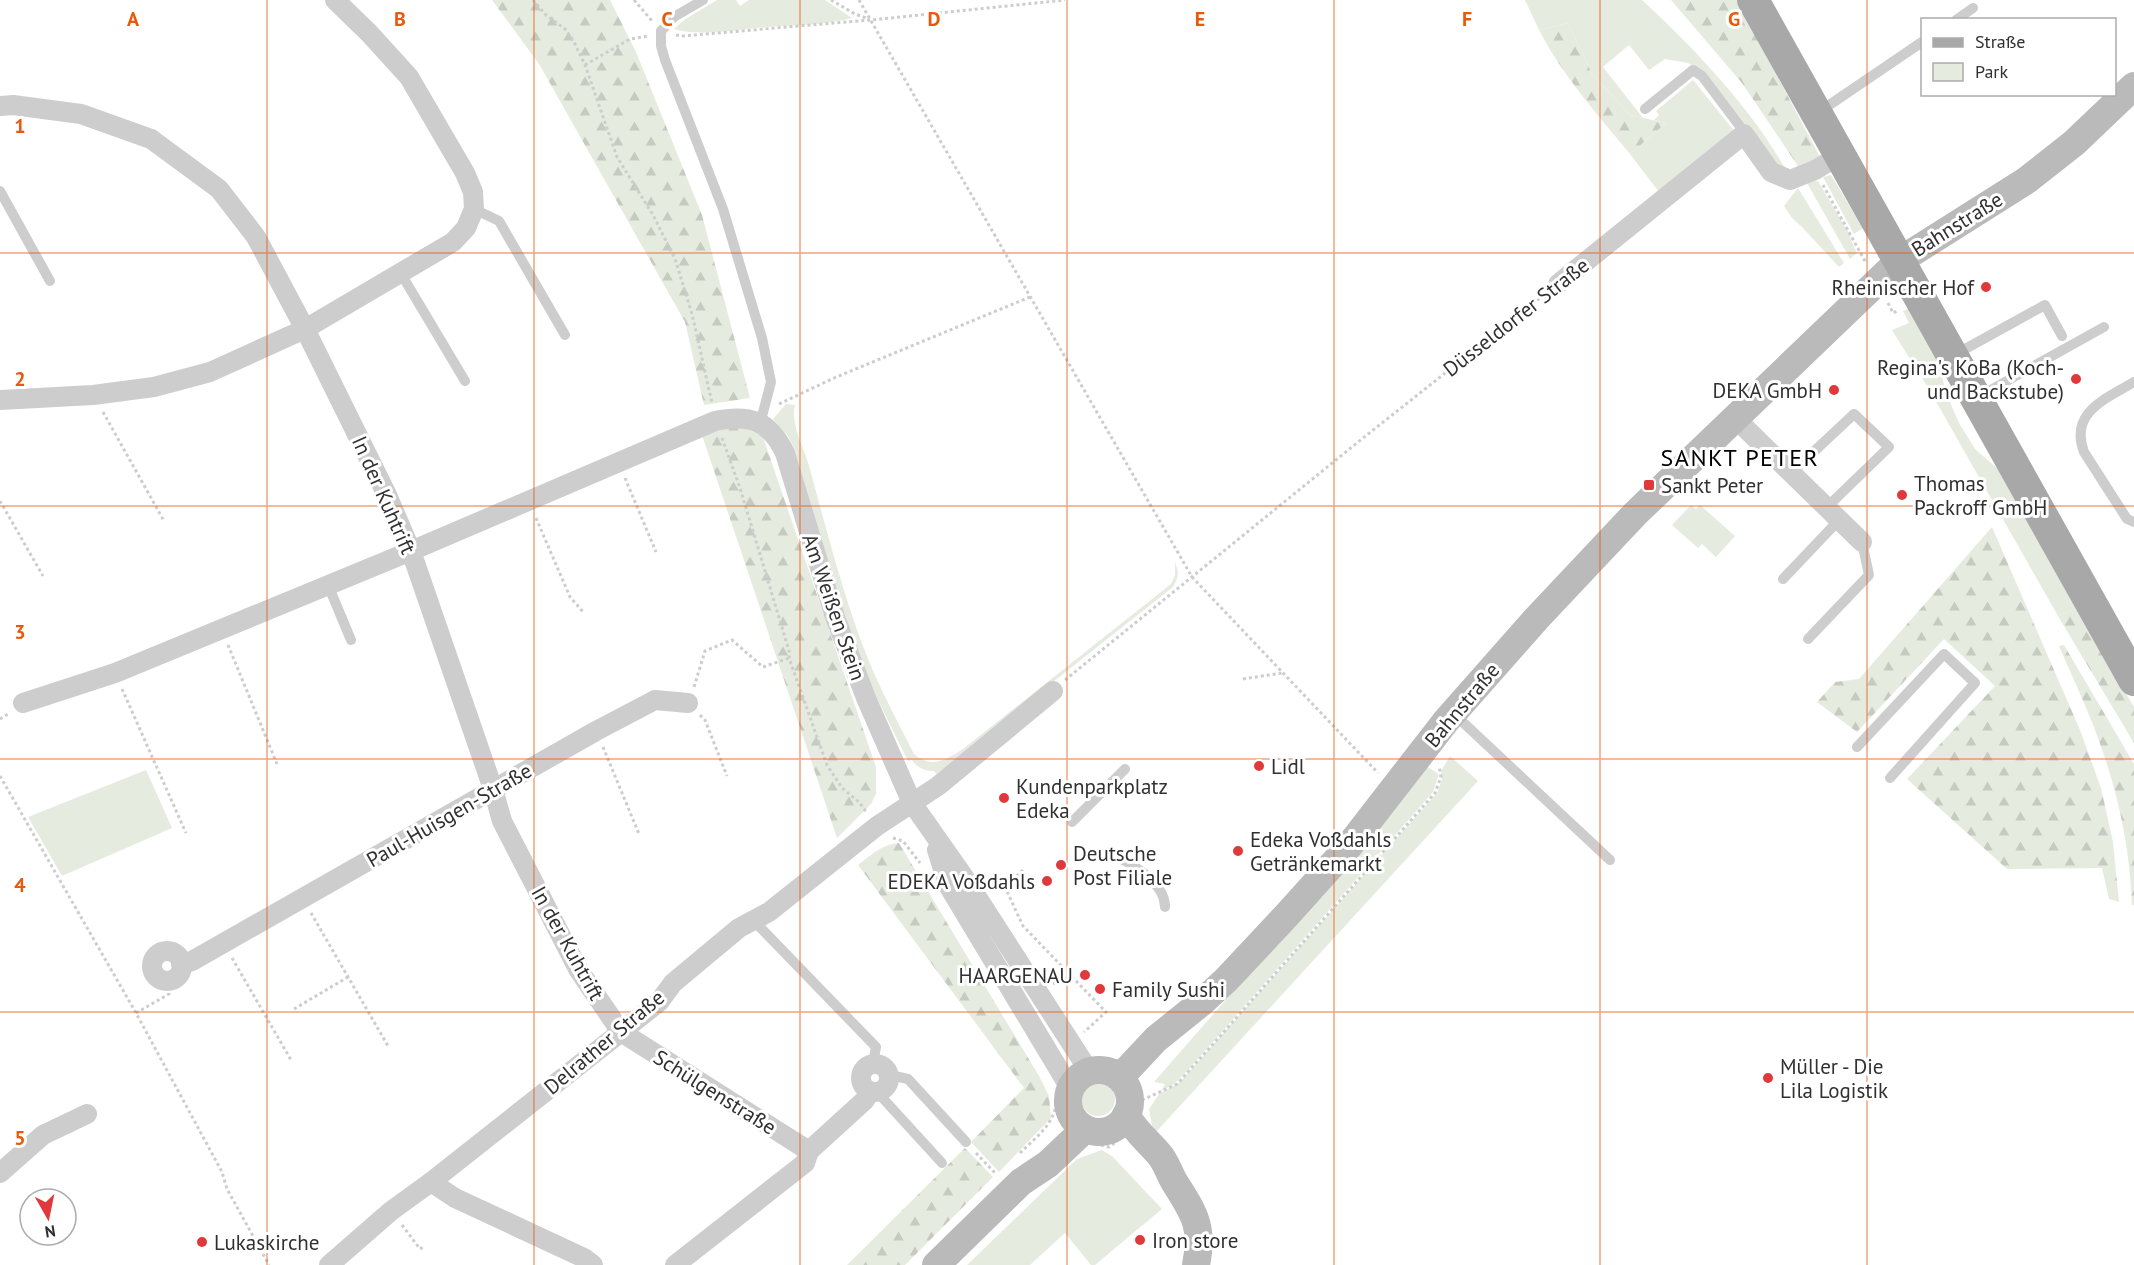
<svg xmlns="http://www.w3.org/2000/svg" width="2134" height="1265" font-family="'PT Sans',sans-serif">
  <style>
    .green { fill: #e5ecdf }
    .forest { fill: url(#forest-firs) }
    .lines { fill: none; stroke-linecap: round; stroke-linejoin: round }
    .path { stroke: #cdcdcd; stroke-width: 3; stroke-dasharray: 3 3; stroke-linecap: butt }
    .lane { stroke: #cdcdcd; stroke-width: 10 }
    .street { stroke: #cdcdcd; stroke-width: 20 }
    .secondary { stroke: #bababa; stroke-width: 28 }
    .primary { stroke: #a8a8a8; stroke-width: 32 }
    .grid { fill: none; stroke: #e8590c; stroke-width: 1.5; stroke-opacity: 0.55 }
    .poi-dot { fill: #e0393c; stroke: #fff; stroke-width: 2 }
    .labels { text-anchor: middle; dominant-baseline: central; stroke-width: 6; stroke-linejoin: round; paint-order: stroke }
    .street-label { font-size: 21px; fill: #303030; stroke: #fff }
    .poi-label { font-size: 21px; fill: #303030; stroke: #fff; text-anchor: start }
    .quarter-label { font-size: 24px; letter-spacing: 1.5px; fill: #000; stroke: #fff }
    .grid-label { font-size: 20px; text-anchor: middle; font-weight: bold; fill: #e8590c; stroke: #fff; stroke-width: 6; stroke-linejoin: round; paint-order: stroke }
  </style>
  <defs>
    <pattern id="forest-firs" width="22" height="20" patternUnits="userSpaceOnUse" patternTransform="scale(1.5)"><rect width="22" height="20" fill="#e5ecdf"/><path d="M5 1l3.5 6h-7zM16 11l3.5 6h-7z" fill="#c5cbc0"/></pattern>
  </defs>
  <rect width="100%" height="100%" fill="#fff"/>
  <g class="green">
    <path d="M717,0H736L740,6L749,0H825L852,18C825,25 796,25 768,27C740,29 700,37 674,29L684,20Z"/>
    <path d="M1525,0H1642C1695,49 1751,108 1786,170L1777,166L1700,71L1688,63L1665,59L1649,70L1629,45L1603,67L1643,118L1630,115L1592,74L1568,23L1539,30Z"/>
    <polygon points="1693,80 1735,132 1659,192 1630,154 1666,123 1654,120 1659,115 1656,111"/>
    <polygon points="1831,175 1863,228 1854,234 1823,177"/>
    <polygon points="1809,180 1818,181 1851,237 1850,238 1857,253 1850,259 1807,183"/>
    <polygon points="1798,188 1844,263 1839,267 1802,227 1792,218 1784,206"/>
    <polygon points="1908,309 1939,363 1946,393 1959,423 1975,449 1998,469 2076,609 2058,616 1930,391 1892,330 1909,323 1903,311"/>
    <path d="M786,404L795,405C790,425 804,447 809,466C827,531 843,596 868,659C881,691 898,722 914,754C932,769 945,760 963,749L1171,584L1175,575V562C1179,572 1179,577 1173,587L943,769L936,774L934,771C924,771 918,768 912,760L908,761L874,692L844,614L794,448L788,436L773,419Z"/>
    <polygon points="1691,505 1696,509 1700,505 1735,536 1716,557 1702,544 1698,548 1672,525"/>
    <polygon points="1450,756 1478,781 1156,1132 1152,1126 1149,1109 1159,1094 1180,1082 1437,793 1442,779 1441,771"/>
    <polygon points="1426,766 1439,774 1433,792 1188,1070 1174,1084 1161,1091 1165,1084 1154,1082 1299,916"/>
    <polygon points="146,770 172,828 62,876 28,817"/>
    <circle cx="1098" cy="1099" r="17"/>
    <polygon points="1102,1150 1113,1157 1162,1209 1095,1265 1091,1265 1065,1233 1030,1265 967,1265 1077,1159"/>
  </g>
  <g class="forest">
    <polygon points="492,0 610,0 636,52 702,215 750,398 704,405 685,322 539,64"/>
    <polygon points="1671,0 1737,0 1820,157 1800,169 1742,83"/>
    <path d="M1568,23L1592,74L1630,115L1666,123L1630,154C1597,114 1563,76 1539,30Z"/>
    <polygon points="729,425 742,425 763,437 876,767 876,794 871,804 837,838 702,435"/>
    <polygon points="1992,527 2080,730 2101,788 2113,842 2119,902 2109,899 2102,868 2007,869 1907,779 1995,686 1944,639 1857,732 1817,702 1835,682 1859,679"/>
    <polygon points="2076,609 2134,707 2134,743 2058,616"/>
    <path d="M2064,645L2134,764V905H2132C2130,850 2119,796 2100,744C2089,711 2073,679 2059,646Z"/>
    <path d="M899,843L1039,1076L1049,1096L1051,1118L999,1172L971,1142L1024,1088L858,865C871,855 882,844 899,843Z"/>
    <polygon points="965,1148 993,1177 905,1265 847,1265"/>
  </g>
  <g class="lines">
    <g class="path">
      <polyline points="533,0 546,15 565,29 574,42 585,65 617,157 653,215 675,259 692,314 712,403"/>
      <polyline points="634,0 653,22"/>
      <polyline points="831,0 855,14 869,19"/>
      <polyline points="859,0 1192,577 1378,773"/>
      <polyline points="676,35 681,36 871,20 1065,0"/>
      <polyline points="585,65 630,39 648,36"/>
      <polyline points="1823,185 1866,263"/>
      <polyline points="1888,303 1893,313 1899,310"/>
      <polyline points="779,404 834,378 1030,297"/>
      <polyline points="103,412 164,521"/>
      <polyline points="722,438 740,488 790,654 789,658 827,765 842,788 859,802 867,813"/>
      <polyline points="625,478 656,552"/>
      <polyline points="0,501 43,576"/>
      <polyline points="536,518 570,597 584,613"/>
      <polyline points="228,645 277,764"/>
      <polyline points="1243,679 1282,673"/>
      <polyline points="1065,680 1363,438 1544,295"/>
      <polyline points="694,687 705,651 732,640 763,667 789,658"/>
      <polyline points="122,689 186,833"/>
      <polyline points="700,715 705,720 727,776"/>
      <polyline points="0,719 8,714"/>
      <polyline points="603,747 639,834"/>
      <polyline points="0,776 136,1013 222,1172 227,1189 269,1265"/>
      <polyline points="893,838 903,841 920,863"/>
      <polyline points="1023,870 1005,887 1023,926 1106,1012 1084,1032"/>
      <polyline points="311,913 388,1046"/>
      <polyline points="232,958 291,1060"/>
      <polyline points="1053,984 1069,974"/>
      <polyline points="294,1009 348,977"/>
      <polyline points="136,1013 169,994 169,981"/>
      <polyline points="1142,1100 1177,1084 1214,1043 1435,793 1441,777 1439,766"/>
      <polyline points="1101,1145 1109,1147 1117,1141"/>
      <polyline points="976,1153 996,1174"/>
      <path d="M1020,1153C1035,1138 1055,1124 1056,1102"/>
      <polyline points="402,1225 420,1249 423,1247"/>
    </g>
    <g class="lane">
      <polyline points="703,0 674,17 661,31 661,46 665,60 723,209 762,338 771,382 760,424"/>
      <polyline points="1956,20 1973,8"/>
      <polyline points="1645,109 1693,70 1702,76 1742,129 1744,134"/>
      <polyline points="1819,112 1922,42"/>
      <polyline points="0,191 50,281"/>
      <polyline points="474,209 499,221 565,335"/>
      <polyline points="400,272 465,381"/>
      <polyline points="1956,354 2045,305 2062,336"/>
      <path d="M2134,382C2106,399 2069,412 2084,452L2127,519L2134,522"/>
      <polyline points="1978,397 2104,327"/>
      <polyline points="1791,473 1854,414 1889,447 1826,508"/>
      <polyline points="1783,579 1839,520"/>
      <polyline points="328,585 351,640"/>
      <polyline points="1808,639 1869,575 1862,542"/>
      <polyline points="1453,713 1610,860"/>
      <polyline points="1857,747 1944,654 1975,683 1890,778"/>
      <polyline points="1072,822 1125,769"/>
      <path d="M1117,857C1136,866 1165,884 1165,907"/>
      <polyline points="753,920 876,1047 873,1063"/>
      <polyline points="890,1075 908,1079 966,1142"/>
      <polyline points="878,1093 942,1163"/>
    </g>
    <g class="street">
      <polyline points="0,106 13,105 81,114 151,139 219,189 256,237 305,329 387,495 411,551 493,789 502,821 578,969 621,1032 809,1151"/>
      <polyline points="1558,284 1744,134 1771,172 1790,180 1815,170 1840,155"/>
      <polyline points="0,400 93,395 154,387 210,372 305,329 453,242 466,228 474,209 473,192 465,173 409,77 369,33 335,0"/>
      <polyline points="1735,418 1862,542"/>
      <path d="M23,703L115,673L411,551L715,421C750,414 769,420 785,453L835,617L866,698L912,803L964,877L1089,1071"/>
      <polyline points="937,850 948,885 1070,1088"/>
      <circle cx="167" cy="966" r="15"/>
      <polyline points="181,964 192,961 596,731 655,700 688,703"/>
      <circle cx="875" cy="1078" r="14"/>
      <polyline points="0,1173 43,1135 87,1114"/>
      <polyline points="431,1182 455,1198 584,1258 593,1265"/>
      <polyline points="329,1265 391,1211 431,1182 659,1002 673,983 739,928 769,912 877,826 938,786 1053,691"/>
      <polyline points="675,1265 805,1163 809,1151 865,1100 869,1092"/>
    </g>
    <g class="secondary">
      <circle cx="1099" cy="1101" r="31"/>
      <polyline points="1117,1075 1127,1070 1156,1039 1202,1002 1226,980 1286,916 1349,846 1446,721 1537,618 1636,513 1899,261 2027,180 2074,143 2134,86"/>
      <path d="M1126,1115C1135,1131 1148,1141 1159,1154C1166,1162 1169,1173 1175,1183C1194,1213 1204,1227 1196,1265"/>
      <polyline points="936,1265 1021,1182 1048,1164 1085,1129"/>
    </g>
    <polyline class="primary" points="1753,0 2134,680"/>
  </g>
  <path class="grid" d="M267,0V1265M534,0V1265M800,0V1265M1067,0V1265M1334,0V1265M1600,0V1265M1867,0V1265M0,253H2134M0,506H2134M0,759H2134M0,1012H2134"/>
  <g class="poi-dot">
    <circle cx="1986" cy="287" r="6"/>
    <circle cx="2076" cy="379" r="6"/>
    <circle cx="1834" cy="390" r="6"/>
    <rect x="1643" y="479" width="12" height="12" rx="3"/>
    <circle cx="1902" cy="495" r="6"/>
    <circle cx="1259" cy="766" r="6"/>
    <circle cx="1004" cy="798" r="6"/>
    <circle cx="1238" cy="851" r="6"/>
    <circle cx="1061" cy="865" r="6"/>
    <circle cx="1047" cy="881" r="6"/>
    <circle cx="1085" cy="975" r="6"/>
    <circle cx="1100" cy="989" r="6"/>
    <circle cx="1768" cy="1078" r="6"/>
    <circle cx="1140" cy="1240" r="6"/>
    <circle cx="202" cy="1242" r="6"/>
  </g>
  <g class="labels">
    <g class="street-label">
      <text transform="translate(1957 224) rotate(-32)">Bahnstraße</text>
      <text transform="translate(1516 317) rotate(-38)">Düsseldorfer Straße</text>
      <text transform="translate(384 495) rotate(66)">In der Kuhtrift</text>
      <text transform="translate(834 607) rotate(71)">Am Weißen Stein</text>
      <text transform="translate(1462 705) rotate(-50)">Bahnstraße</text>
      <text transform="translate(449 815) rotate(-30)">Paul-Huisgen-Straße</text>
      <text transform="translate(568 943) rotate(61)">In der Kuhtrift</text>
      <text transform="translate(604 1042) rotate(-40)">Delrather Straße</text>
      <text transform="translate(715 1092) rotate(32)">Schülgenstraße</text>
    </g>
    <g class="poi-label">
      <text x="1974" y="287" text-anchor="end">Rheinischer Hof</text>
      <text x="2064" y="367" text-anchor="end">Regina's KoBa (Koch-<tspan x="2064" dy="24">und Backstube)</tspan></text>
      <text x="1822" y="390" text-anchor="end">DEKA GmbH</text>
      <text x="1914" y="483">Thomas<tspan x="1914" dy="24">Packroff GmbH</tspan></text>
      <text x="1661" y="485">Sankt Peter</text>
      <text x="1271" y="766">Lidl</text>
      <text x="1016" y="786">Kundenparkplatz<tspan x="1016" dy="24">Edeka</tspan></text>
      <text x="1250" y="839">Edeka Voßdahls<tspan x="1250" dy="24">Getränkemarkt</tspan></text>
      <text x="1073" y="853">Deutsche<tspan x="1073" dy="24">Post Filiale</tspan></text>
      <text x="1035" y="881" text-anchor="end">EDEKA Voßdahls</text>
      <text x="1073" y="975" text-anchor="end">HAARGENAU</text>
      <text x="1112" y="989">Family Sushi</text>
      <text x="1780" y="1066">Müller - Die<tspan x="1780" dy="24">Lila Logistik</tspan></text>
      <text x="1152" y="1240">Iron store</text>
      <text x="214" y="1242">Lukaskirche</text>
    </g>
    <g class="quarter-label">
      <text x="1740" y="457">SANKT PETER</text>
    </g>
  </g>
  <g class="grid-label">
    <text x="133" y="26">A</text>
    <text x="400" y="26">B</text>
    <text x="667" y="26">C</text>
    <text x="934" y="26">D</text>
    <text x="1200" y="26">E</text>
    <text x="1467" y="26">F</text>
    <text x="1734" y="26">G</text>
    <text x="20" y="133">1</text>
    <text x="20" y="386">2</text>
    <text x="20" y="639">3</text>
    <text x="20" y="892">4</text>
    <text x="20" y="1145">5</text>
  </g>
  <rect x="1921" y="18" width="195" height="78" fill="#ffffff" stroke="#acacac" stroke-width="1.5"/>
  <rect x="1933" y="38" width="30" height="9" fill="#a8a8a8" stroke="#acacac" stroke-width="1.5"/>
  <text x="1975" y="48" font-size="18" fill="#303030">Straße</text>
  <rect x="1933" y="63" width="30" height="18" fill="#e5ecdf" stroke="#acacac" stroke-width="1.5"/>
  <text x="1975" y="78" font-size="18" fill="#303030">Park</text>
  <g transform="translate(48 1217) rotate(171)"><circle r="28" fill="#ffffff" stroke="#acacac" stroke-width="1.5"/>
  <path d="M0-4.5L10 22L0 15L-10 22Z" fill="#e0393c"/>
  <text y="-9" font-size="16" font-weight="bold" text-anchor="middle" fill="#303030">N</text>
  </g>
</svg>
